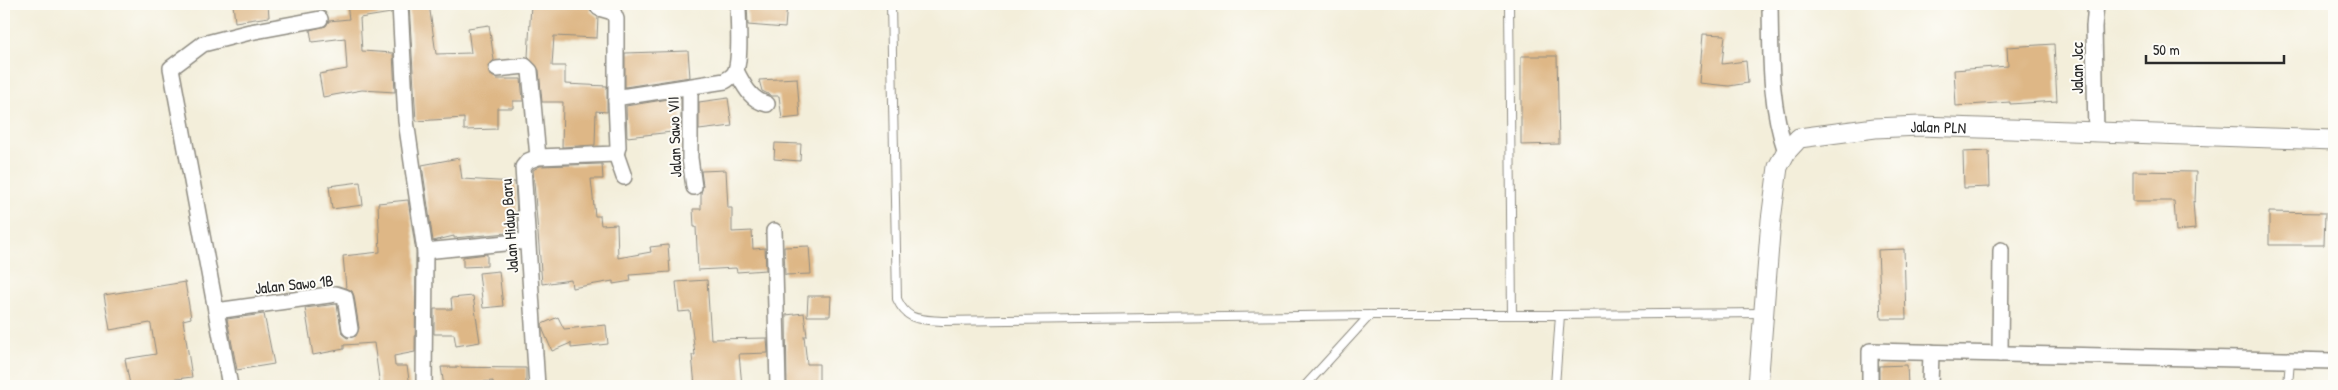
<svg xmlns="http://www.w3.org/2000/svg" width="2338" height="390" font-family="'Patrick Hand',sans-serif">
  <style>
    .building { fill: #deb786 }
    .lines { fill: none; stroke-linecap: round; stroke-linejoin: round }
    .service-casing { stroke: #8f8c82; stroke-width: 10 }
    .minor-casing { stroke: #8f8c82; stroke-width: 18 }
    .tertiary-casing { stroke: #8f8c82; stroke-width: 21 }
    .service { stroke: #fff; stroke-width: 8 }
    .minor { stroke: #fff; stroke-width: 15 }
    .tertiary { stroke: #fff; stroke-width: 19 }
    .labels { text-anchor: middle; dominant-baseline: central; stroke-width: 4; stroke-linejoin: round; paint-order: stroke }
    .street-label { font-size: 16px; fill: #2b2b2b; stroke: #fdfcf7 }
  </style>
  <rect width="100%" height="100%" fill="#fdfcf7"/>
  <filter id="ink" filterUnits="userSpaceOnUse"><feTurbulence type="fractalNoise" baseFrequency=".02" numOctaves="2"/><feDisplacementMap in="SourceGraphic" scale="10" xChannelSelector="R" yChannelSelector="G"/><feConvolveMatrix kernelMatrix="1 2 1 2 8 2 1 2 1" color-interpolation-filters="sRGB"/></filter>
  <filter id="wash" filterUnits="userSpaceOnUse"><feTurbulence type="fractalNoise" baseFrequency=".0096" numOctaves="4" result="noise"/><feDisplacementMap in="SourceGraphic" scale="20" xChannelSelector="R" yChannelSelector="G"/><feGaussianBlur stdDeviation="1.12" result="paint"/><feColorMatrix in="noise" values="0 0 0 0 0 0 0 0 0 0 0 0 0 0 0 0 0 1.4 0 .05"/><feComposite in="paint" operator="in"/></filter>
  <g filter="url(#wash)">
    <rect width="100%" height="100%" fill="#f3eeda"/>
    <g id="blocks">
      <g class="building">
        <polygon points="233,4 268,4 269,17 235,22"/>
        <polygon points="347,4 391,4 391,13 360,18 362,51 393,53 395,92 362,90 323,97 319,74 347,69 345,38 312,42 310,30 326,26 329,21 349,19"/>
        <polygon points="409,4 429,4 436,54 471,53 468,28 489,25 494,60 488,66 489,74 497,79 521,79 523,101 513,101 513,108 497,108 497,129 464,130 464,118 416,121"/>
        <polygon points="531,4 591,4 590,11 598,17 597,38 554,36 552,66 565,66 565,84 607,86 607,112 596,111 595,145 562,147 563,102 542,102 539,70 528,57"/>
        <polygon points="747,4 787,4 785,28 748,25"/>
        <polygon points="1703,34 1725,35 1722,64 1746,61 1748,83 1729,86 1699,83"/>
        <polygon points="2054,44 2057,101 2010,104 2010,102 1956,106 1954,70 2008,66 2007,47"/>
        <polygon points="688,51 690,77 625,87 625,53"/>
        <polygon points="1521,56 1557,56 1559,144 1521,145"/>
        <polygon points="797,78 800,117 782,119 779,96 772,96 762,91 759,80"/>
        <polygon points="681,97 681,131 627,137 626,106"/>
        <polygon points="728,98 732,126 699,130 699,102"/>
        <polygon points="775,143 801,144 800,161 774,159"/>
        <polygon points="1989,151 1990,187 1964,188 1963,152"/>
        <polygon points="459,158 462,179 515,182 518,232 454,238 454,236 433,241 422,165"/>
        <polygon points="602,164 603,179 591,179 595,216 600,216 601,225 617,224 618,258 651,252 650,247 668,245 670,272 630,275 631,281 613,284 613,281 572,288 571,280 542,284 533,170 540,166"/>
        <polygon points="726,170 728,208 732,208 732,232 752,231 753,249 765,248 766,270 737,272 736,268 698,270 696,227 694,227 693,209 701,209 701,193 703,186 701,171"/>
        <polygon points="2133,171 2196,172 2195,202 2193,201 2195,229 2176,231 2174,201 2133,201"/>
        <polygon points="360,182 363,205 332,209 329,186"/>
        <polygon points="408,200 416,252 415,352 394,356 395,366 407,366 410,386 380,386 374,343 344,345 344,349 313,355 305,308 337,304 342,334 347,338 356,336 359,328 354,296 352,291 346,288 343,256 380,252 378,203"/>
        <polygon points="2269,212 2325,213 2324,245 2269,245"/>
        <polygon points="809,246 811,274 785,275 784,247"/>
        <polygon points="1904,249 1906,319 1881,319 1878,250"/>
        <polygon points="487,254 487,266 463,267 463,257"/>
        <polygon points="499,271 503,306 483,308 479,273"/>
        <polygon points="707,280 711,339 767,338 768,353 739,354 742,386 695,386 692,355 695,355 690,311 679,312 676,282"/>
        <polygon points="185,282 191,318 183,320 192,377 130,385 125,359 156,354 151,325 150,323 110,330 104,295"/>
        <polygon points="473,296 480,342 456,346 454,334 434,334 434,309 452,309 451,298"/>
        <polygon points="808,296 831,296 830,316 807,316"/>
        <polygon points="804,313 807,336 804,336 807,364 819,364 819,386 787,386 786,315"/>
        <polygon points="264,314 274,364 237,370 227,319"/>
        <polygon points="558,317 564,329 606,325 608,344 571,348 571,343 552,351 543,330 542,324"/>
        <polygon points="1907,365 1908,386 1879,386 1879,366"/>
        <polygon points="441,367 526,368 526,386 493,386 493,381 444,386"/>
      </g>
    </g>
  </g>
  <g filter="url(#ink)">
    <use href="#blocks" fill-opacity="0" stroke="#8f8c82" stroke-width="1"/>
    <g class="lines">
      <g class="service-casing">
        <g id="service">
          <path d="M891,4L897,299C907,321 919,319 942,321L1370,315H1560"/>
          <polyline points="1509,4 1512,315"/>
          <polyline points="1305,386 1370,315"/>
          <polyline points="1555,386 1560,315 1763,313"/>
          <polyline points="2288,386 2290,360"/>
        </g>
      </g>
      <g class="minor-casing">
        <g id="minor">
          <polyline points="400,4 406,121 425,251 424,386"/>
          <path d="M1770,4C1771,55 1769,102 1786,152"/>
          <polyline points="599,8 613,12 616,19 616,101"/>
          <polyline points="497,69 525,66 530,71 538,157"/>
          <path d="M736,71C744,85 750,100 767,104"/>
          <polyline points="690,87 690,158 694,187"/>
          <polyline points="2096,133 2094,27 2096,4"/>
          <polyline points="616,154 624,177"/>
          <polyline points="774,231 778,386"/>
          <polyline points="425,251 527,241"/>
          <polyline points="216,311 336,294 345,297 350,329"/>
          <polyline points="2000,354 2001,250"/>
          <polyline points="230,386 171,68 203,44 250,32 320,19"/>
          <path d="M537,386L523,167L528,161L538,157L616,154L618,147L616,101L621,97L725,81C729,78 734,76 736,70C741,56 738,20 738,4"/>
          <polyline points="1870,386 1870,351 2334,361"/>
          <polyline points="1930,386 1931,352"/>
        </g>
      </g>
      <g class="tertiary-casing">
        <g id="tertiary">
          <path id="s1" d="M1758,386L1771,220L1778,167L1786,152L1799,138L1875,128L1920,126L2334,140"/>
        </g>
      </g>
      <use href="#service" class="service"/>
      <use href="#minor" class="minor"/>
      <use href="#tertiary" class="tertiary"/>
    </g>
  </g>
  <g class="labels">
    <g class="street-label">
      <text transform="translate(2077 68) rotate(-90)">Jalan Jcc</text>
      <text stroke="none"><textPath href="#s1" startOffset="396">Jalan PLN</textPath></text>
      <text transform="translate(674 137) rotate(-92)">Jalan Sawo VII</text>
      <text transform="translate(509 226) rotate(-94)">Jalan Hidup Baru</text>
      <text transform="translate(294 284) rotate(-6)">Jalan Sawo 1B</text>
    </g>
  </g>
  <rect width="2338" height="390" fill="none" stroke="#fdfcf7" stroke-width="20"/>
  <path d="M2146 55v8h138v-8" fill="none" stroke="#2b2b2b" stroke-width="2.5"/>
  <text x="2153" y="55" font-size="15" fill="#2b2b2b" stroke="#fdfcf7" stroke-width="4" paint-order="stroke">50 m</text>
</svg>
